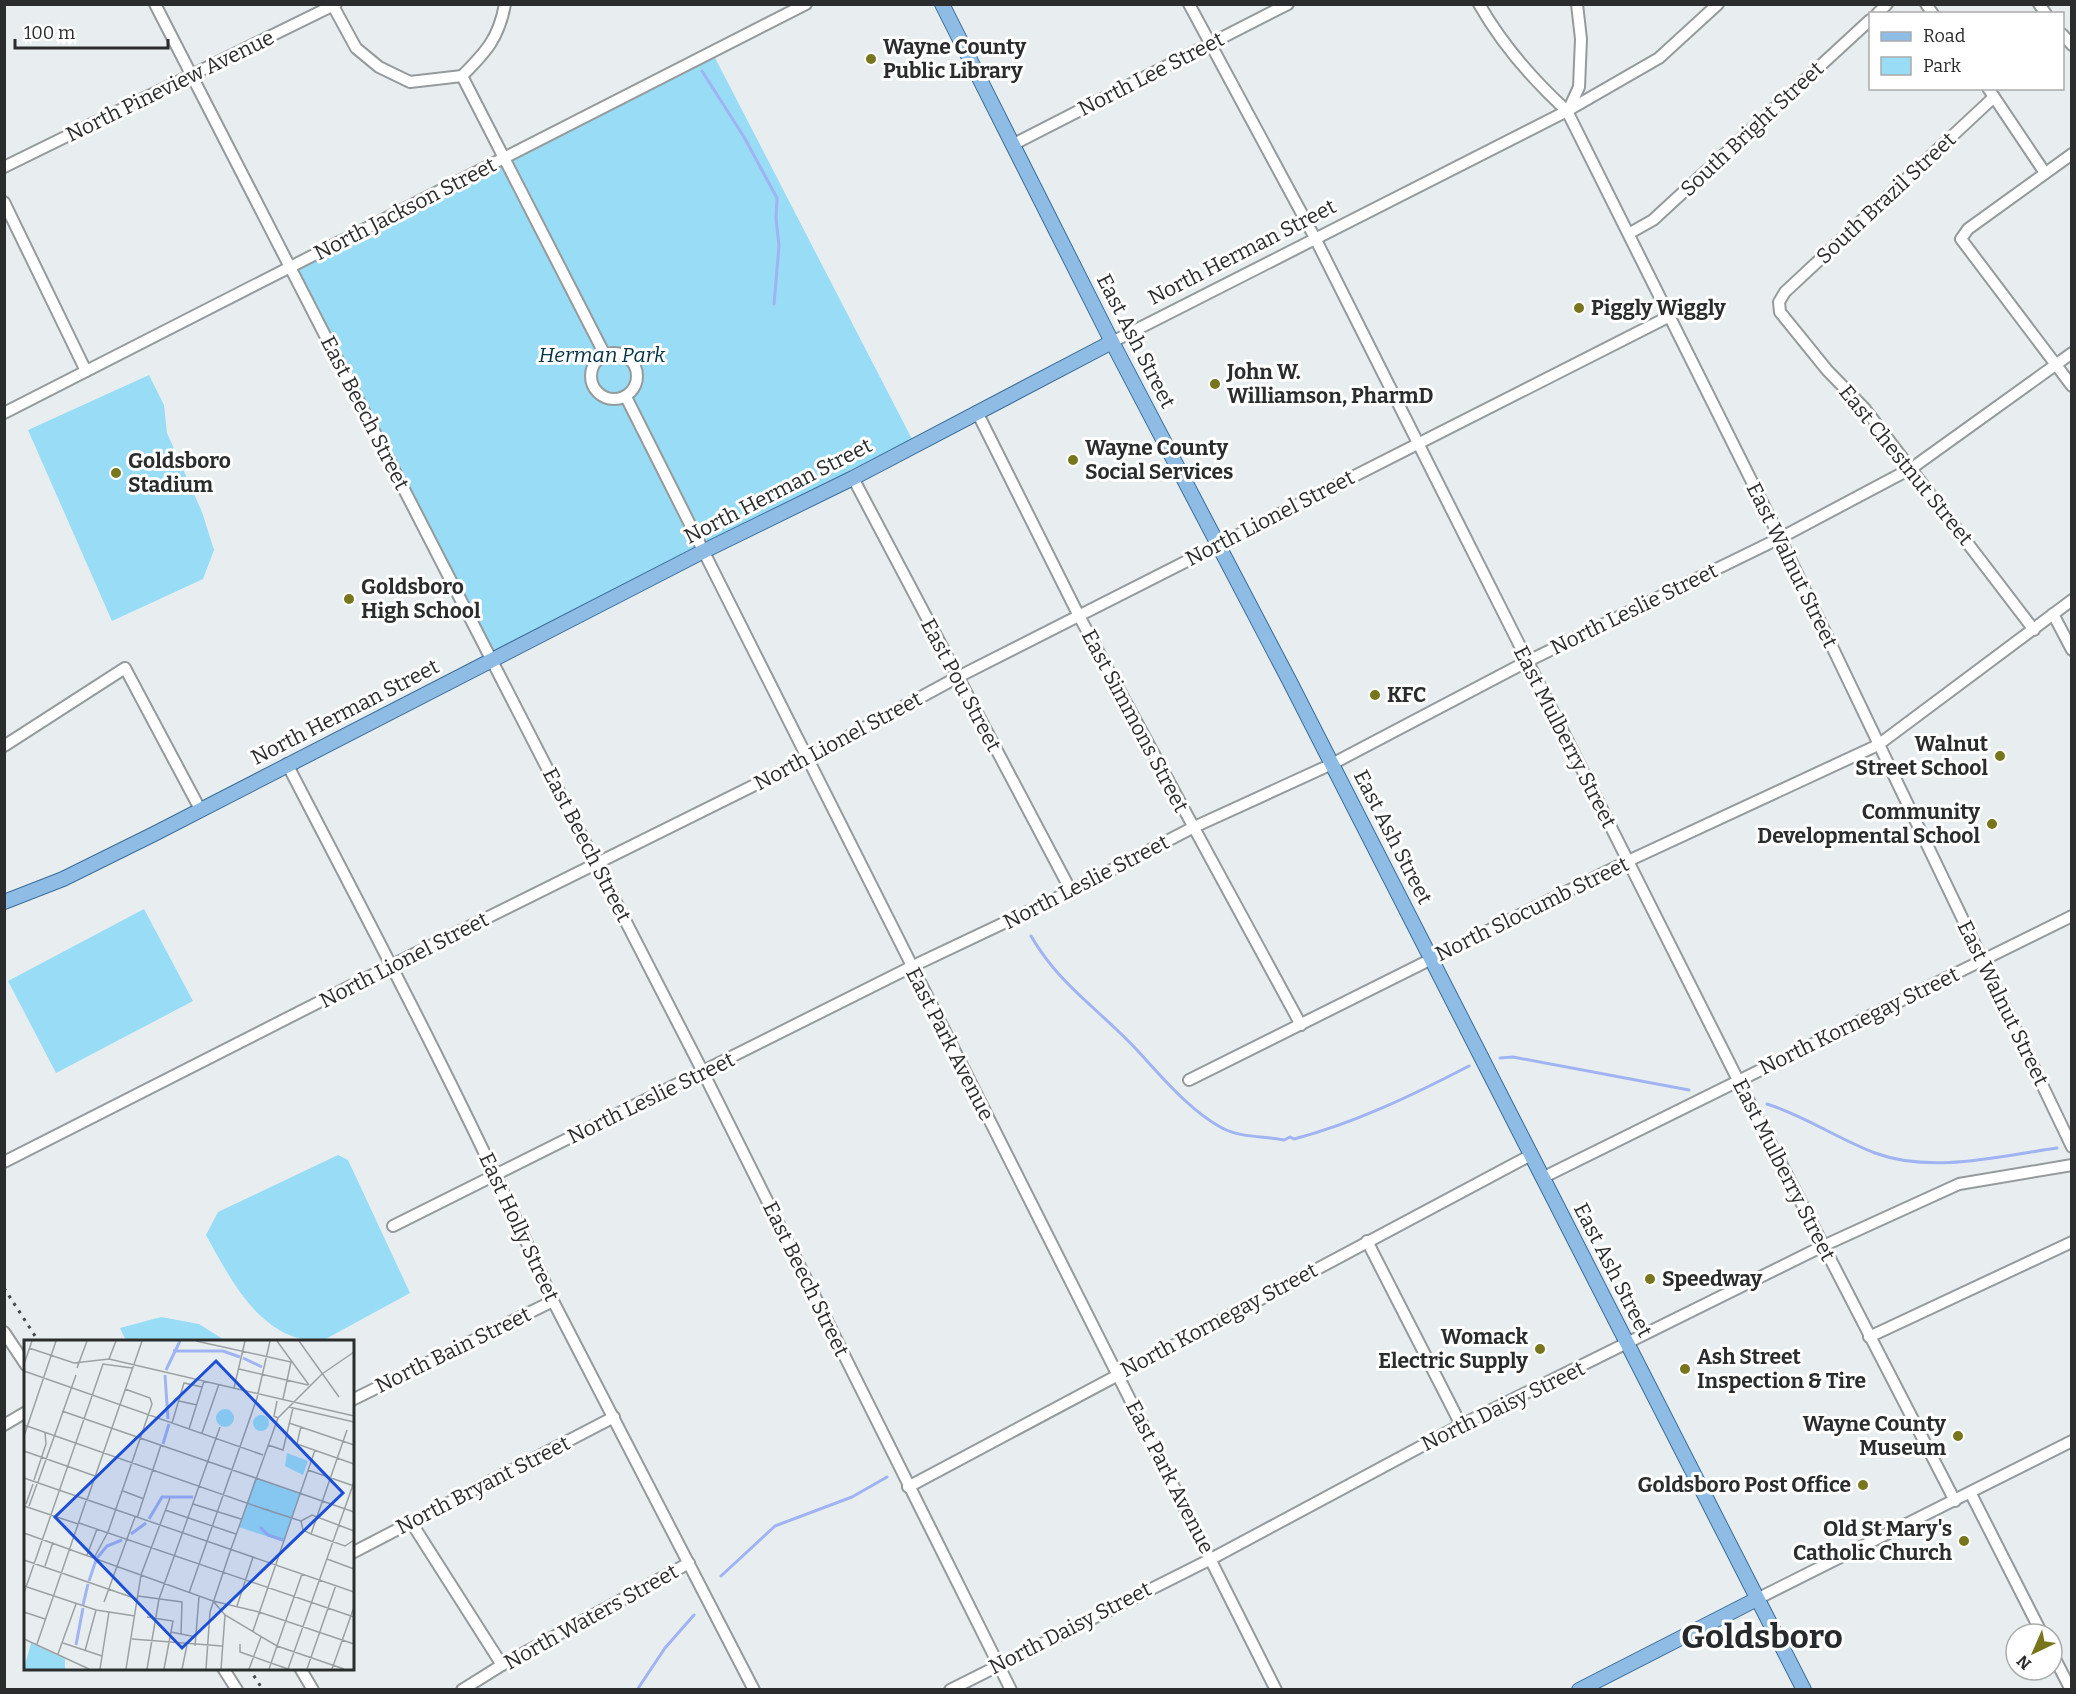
<svg xmlns="http://www.w3.org/2000/svg" width="2076" height="1694" font-family="Bitter,serif">
  <style>
    .park { fill: #98dcf6 }
    .lines { fill: none; stroke-linecap: round; stroke-linejoin: round }
    .stream { stroke: #a0b3f3; stroke-width: 3 }
    .minor-casing { stroke: #959b9d; stroke-width: 14 }
    .major-casing { stroke: #3a6d9a; stroke-width: 16 }
    .minor { stroke: #fff; stroke-width: 10 }
    .major { stroke: #8ebce5; stroke-width: 14 }
    .rail { stroke: #454749; stroke-width: 3; stroke-dasharray: 3 6; stroke-linecap: butt }
    .poi-dot { fill: #77761c; stroke: #fff; stroke-width: 2 }
    .labels { text-anchor: middle; dominant-baseline: central; stroke-width: 6; stroke-linejoin: round; paint-order: stroke }
    .poi-label { font-size: 21px; font-weight: bold; fill: #2a2c2d; stroke: #fff; text-anchor: start }
    .street-label { font-size: 21px; fill: #2a2c2d; stroke: #fff }
    .park-label { font-size: 21px; font-style: italic; fill: #034; stroke: #fff }
    .town-label { font-size: 33px; font-weight: bold; fill: #262a2c; stroke: #fff }
    .inset-river { fill: none; stroke: #a0b3f3; stroke-width: 3 }
    .inset-road { fill: none; stroke: #9ca0a2; stroke-width: 1.5 }
    .view { fill: #1d4ed8; fill-opacity: 0.15; stroke: #1d4ed8; stroke-width: 3 }
    .inset-edge { fill: none; stroke: #2a2c2d; stroke-width: 3 }
  </style>
  <rect width="100%" height="100%" fill="#e8eef0"/>
  <g class="park">
    <polygon points="712,52 912,439 493,661 290,267"/>
    <polygon points="149,375 164,405 167,433 202,512 214,550 203,579 112,621 28,430"/>
    <polygon points="144,909 193,1001 56,1073 8,981"/>
    <path d="M338,1155L348,1160L410,1293L322,1341C261,1342 231,1280 206,1235L218,1212Z"/>
    <polygon points="161,1317 199,1324 226,1341 126,1341 120,1328"/>
  </g>
  <g class="lines">
    <g class="stream">
      <polyline points="702,71 744,137 777,198 776,218 779,246 774,304"/>
      <path d="M1031,936C1060,986 1099,1009 1137,1050C1162,1077 1189,1110 1222,1128C1241,1138 1264,1136 1284,1140L1290,1137L1294,1139C1355,1123 1413,1095 1469,1066"/>
      <polyline points="1500,1058 1513,1057 1689,1090"/>
      <path d="M1767,1104C1805,1116 1838,1139 1875,1153C1932,1174 2000,1156 2057,1148"/>
      <polyline points="721,1576 775,1526 852,1497 887,1477"/>
      <polyline points="637,1690 665,1648 694,1615"/>
    </g>
    <g class="minor-casing">
      <g id="minor">
        <polyline points="155,4 703,1072 1011,1690"/>
        <polyline points="332,4 356,48 379,67 410,82 462,76"/>
        <polyline points="1189,4 1315,238 1738,1080 1955,1501"/>
        <path d="M1479,4C1503,46 1532,79 1567,111L1780,538L2072,1147"/>
        <polyline points="1926,4 1933,14"/>
        <polyline points="2039,4 2046,14"/>
        <polyline points="1877,14 1887,4"/>
        <polyline points="2062,34 2072,45"/>
        <polyline points="462,76 605,355"/>
        <path d="M462,76C486,52 499,38 505,4"/>
        <polyline points="1988,88 2045,173"/>
        <polyline points="1994,97 1785,292 1779,302 1780,312 1827,370 1865,409 2034,630"/>
        <polyline points="1568,111 1579,87 1581,39 1577,4"/>
        <polyline points="1014,144 1288,4"/>
        <polyline points="2072,154 1968,229 1961,239 2072,386"/>
        <polyline points="4,167 336,4"/>
        <polyline points="4,202 86,371"/>
        <polyline points="1630,233 1653,220 1870,20"/>
        <polyline points="1112,342 1567,111 1659,58 1718,4"/>
        <circle cx="614" cy="376" r="23"/>
        <polyline points="626,397 1276,1690"/>
        <polyline points="977,412 1079,616 1301,1025"/>
        <polyline points="4,413 806,4"/>
        <polyline points="853,478 1071,891"/>
        <polyline points="2053,614 2072,650"/>
        <polyline points="4,746 125,668 200,809"/>
        <path d="M287,764C379,941 472,1118 553,1301L754,1690"/>
        <polyline points="1189,1080 1628,861 1878,745 2072,600"/>
        <polyline points="4,1162 392,965 807,759 956,678 1670,316"/>
        <polyline points="1542,1178 2072,916"/>
        <polyline points="393,1226 911,967 1071,891 1192,828 1332,764 1526,662 1780,538 1912,468 2072,353"/>
        <polyline points="1367,1241 1461,1425"/>
        <polyline points="4,1332 26,1365"/>
        <polyline points="1869,1337 2072,1242"/>
        <polyline points="352,1400 553,1301"/>
        <polyline points="4,1425 26,1412"/>
        <polyline points="908,1487 1531,1155"/>
        <polyline points="1971,1494 2042,1634"/>
        <polyline points="411,1522 502,1665"/>
        <polyline points="352,1553 614,1417"/>
        <polyline points="1757,1599 2072,1441"/>
        <polyline points="2052,1653 2071,1690"/>
        <polyline points="223,1668 237,1690"/>
        <polyline points="300,1668 313,1690"/>
        <polyline points="462,1690 502,1665 689,1563"/>
        <polyline points="950,1690 1211,1559 1461,1425 1823,1246 1959,1184 2072,1165"/>
      </g>
    </g>
    <g class="major-casing">
      <g id="major">
        <polyline points="942,4 1112,342 1289,680 1804,1690"/>
        <polyline points="4,902 63,879 154,834 702,552 853,478 1112,342"/>
        <polyline points="1579,1690 1757,1599"/>
      </g>
    </g>
    <use href="#minor" class="minor"/>
    <use href="#major" class="major"/>
    <g class="rail">
      <polyline points="4,1288 39,1342"/>
      <polyline points="249,1668 263,1690"/>
    </g>
  </g>
  <g class="poi-dot">
    <circle cx="871" cy="59" r="6"/>
    <circle cx="1579" cy="308" r="6"/>
    <circle cx="1215" cy="384" r="6"/>
    <circle cx="1073" cy="460" r="6"/>
    <circle cx="116" cy="473" r="6"/>
    <circle cx="349" cy="599" r="6"/>
    <circle cx="1375" cy="695" r="6"/>
    <circle cx="2000" cy="756" r="6"/>
    <circle cx="1992" cy="824" r="6"/>
    <circle cx="1650" cy="1279" r="6"/>
    <circle cx="1540" cy="1349" r="6"/>
    <circle cx="1685" cy="1369" r="6"/>
    <circle cx="1958" cy="1436" r="6"/>
    <circle cx="1863" cy="1485" r="6"/>
    <circle cx="1964" cy="1541" r="6"/>
  </g>
  <g class="labels">
    <g class="poi-label">
      <text x="883" y="47">Wayne County<tspan x="883" dy="24">Public Library</tspan></text>
      <text x="1591" y="308">Piggly Wiggly</text>
      <text x="1227" y="372">John W.<tspan x="1227" dy="24">Williamson, PharmD</tspan></text>
      <text x="1085" y="448">Wayne County<tspan x="1085" dy="24">Social Services</tspan></text>
      <text x="128" y="461">Goldsboro<tspan x="128" dy="24">Stadium</tspan></text>
      <text x="361" y="587">Goldsboro<tspan x="361" dy="24">High School</tspan></text>
      <text x="1387" y="695">KFC</text>
      <text x="1988" y="744" text-anchor="end">Walnut<tspan x="1988" dy="24">Street School</tspan></text>
      <text x="1980" y="812" text-anchor="end">Community<tspan x="1980" dy="24">Developmental School</tspan></text>
      <text x="1662" y="1279">Speedway</text>
      <text x="1528" y="1337" text-anchor="end">Womack<tspan x="1528" dy="24">Electric Supply</tspan></text>
      <text x="1697" y="1357">Ash Street<tspan x="1697" dy="24">Inspection &amp; Tire</tspan></text>
      <text x="1946" y="1424" text-anchor="end">Wayne County<tspan x="1946" dy="24">Museum</tspan></text>
      <text x="1851" y="1485" text-anchor="end">Goldsboro Post Office</text>
      <text x="1952" y="1529" text-anchor="end">Old St Mary's<tspan x="1952" dy="24">Catholic Church</tspan></text>
    </g>
    <g class="street-label">
      <text transform="translate(1151 74) rotate(-27)">North Lee Street</text>
      <text transform="translate(170 86) rotate(-26)">North Pineview Avenue</text>
      <text transform="translate(1752 129) rotate(-43)">South Bright Street</text>
      <text transform="translate(1886 198) rotate(-43)">South Brazil Street</text>
      <text transform="translate(405 209) rotate(-27)">North Jackson Street</text>
      <text transform="translate(1242 252) rotate(-27)">North Herman Street</text>
      <text transform="translate(1136 341) rotate(63)">East Ash Street</text>
      <text transform="translate(365 413) rotate(63)">East Beech Street</text>
      <text transform="translate(1906 465) rotate(51)">East Chestnut Street</text>
      <text transform="translate(778 491) rotate(-27)">North Herman Street</text>
      <text transform="translate(1270 518) rotate(-27)">North Lionel Street</text>
      <text transform="translate(1792 565) rotate(64)">East Walnut Street</text>
      <text transform="translate(1634 609) rotate(-26)">North Leslie Street</text>
      <text transform="translate(961 685) rotate(62)">East Pou Street</text>
      <text transform="translate(345 712) rotate(-27)">North Herman Street</text>
      <text transform="translate(1135 721) rotate(62)">East Simmons Street</text>
      <text transform="translate(1565 737) rotate(63)">East Mulberry Street</text>
      <text transform="translate(838 741) rotate(-28)">North Lionel Street</text>
      <text transform="translate(1393 837) rotate(63)">East Ash Street</text>
      <text transform="translate(587 845) rotate(63)">East Beech Street</text>
      <text transform="translate(1086 882) rotate(-27)">North Leslie Street</text>
      <text transform="translate(1532 909) rotate(-26)">North Slocumb Street</text>
      <text transform="translate(404 960) rotate(-27)">North Lionel Street</text>
      <text transform="translate(2003 1003) rotate(64)">East Walnut Street</text>
      <text transform="translate(1859 1021) rotate(-26)">North Kornegay Street</text>
      <text transform="translate(950 1044) rotate(63)">East Park Avenue</text>
      <text transform="translate(651 1098) rotate(-26)">North Leslie Street</text>
      <text transform="translate(1784 1170) rotate(63)">East Mulberry Street</text>
      <text transform="translate(519 1227) rotate(65)">East Holly Street</text>
      <text transform="translate(1613 1270) rotate(63)">East Ash Street</text>
      <text transform="translate(806 1279) rotate(64)">East Beech Street</text>
      <text transform="translate(1219 1320) rotate(-28)">North Kornegay Street</text>
      <text transform="translate(453 1350) rotate(-26)">North Bain Street</text>
      <text transform="translate(1503 1406) rotate(-26)">North Daisy Street</text>
      <text transform="translate(1170 1477) rotate(63)">East Park Avenue</text>
      <text transform="translate(483 1485) rotate(-27)">North Bryant Street</text>
      <text transform="translate(591 1617) rotate(-29)">North Waters Street</text>
      <text transform="translate(1070 1628) rotate(-27)">North Daisy Street</text>
    </g>
    <g class="park-label">
      <text x="602" y="355">Herman Park</text>
    </g>
    <g class="town-label">
      <text x="1762" y="1637">Goldsboro</text>
    </g>
  </g>
  <g transform="translate(24 1340)">
    <rect width="330" height="330" fill="#e8eef0"/>
    <path d="M7,303L41,319V329H0Z" fill="#98dcf6"/>
    <path d="M192 78a9 9 0 1 1 18 0a9 9 0 1 1-18 0ZM229 83a8 8 0 1 1 16 0a8 8 0 1 1-16 0ZM263,113L284,121L279,135L261,126ZM231,138L276,154L260,202L215,187Z" fill="#98dcf6"/>
    <path class="inset-river" d="M149,11H199L216,17M219,18L238,27M142,30L156,1M141,35L144,79M139,104L145,84M125,179L138,157H169M236,187L244,195L259,200M107,194L122,183M73,218L83,206L98,200M65,241L72,220M59,265L64,244M52,305L59,268"/>
    <path class="inset-road" d="M172,1L267,22L259,59M253,1L285,45M275,1L315,57M5,8L50,23L85,19L330,76M85,19L92,1M0,24L8,1M53,28L63,1M215,29L284,45M0,31L239,115M210,48L221,1M155,61L173,65M253,61L250,76L254,78M265,67L330,82M38,71L330,172M148,83L160,43L178,47M265,83L330,105M0,85L240,169M277,86L273,104L330,124M165,89L180,41M178,93L195,44M0,96L32,1M244,105L259,110L269,68M0,111L71,136M284,130L330,146M0,138L330,252M10,140L22,104L21,92M14,142L52,35M99,151L120,159M63,160L118,1M2,164L9,144M169,164L217,179M0,166L54,184M5,166L13,144M141,170L212,194M245,170L240,169L277,181M113,178L137,105M277,181L279,190L287,194L321,206L330,200M277,181L288,175L330,191M55,183L330,277M0,193L189,261L235,272L330,304M287,194L323,90M207,209L254,78L298,34L330,12M63,215L73,189M70,218L84,192L128,64L126,58L101,49M303,219L330,229M0,220L113,259M21,226L29,202M0,246L72,270L111,276M0,253L79,24L108,28M165,253L233,58L246,1M114,256L158,262L157,294M189,261L201,275L253,306L320,329M80,262L111,177M213,266L229,217M0,272L21,279M123,277L149,281L140,329M229,291L291,110M147,292L172,297M0,299L65,329M108,299L198,306M39,303L78,316M13,304L62,161M216,304V312L264,329M171,306L175,257M61,311L72,270M34,314L52,264M76,329L85,272M102,329L117,235L146,158M123,329L135,259L196,87M158,329L163,305M182,329L186,272L207,209M197,329L201,275M225,329L237,297M245,329L278,234M264,329L330,142M283,329L312,245M308,329L330,267"/>
    <path class="view" d="M192,21L319,153L158,308L31,177Z"/>
    <rect width="330" height="330" class="inset-edge"/>
  </g>
  <rect width="2076" height="1694" fill="none" stroke="#2a2c2d" stroke-width="12"/>
  <rect x="1869" y="12" width="195" height="78" fill="#ffffff" stroke="#aaabab" stroke-width="1.5"/>
  <rect x="1881" y="32" width="30" height="9" fill="#8ebce5" stroke="#aaabab" stroke-width="1.5"/>
  <text x="1923" y="42" font-size="18" fill="#2a2c2d">Road</text>
  <rect x="1881" y="57" width="30" height="18" fill="#98dcf6" stroke="#aaabab" stroke-width="1.5"/>
  <text x="1923" y="72" font-size="18" fill="#2a2c2d">Park</text>
  <g transform="translate(2034 1652) rotate(224)"><circle r="28" fill="#ffffff" stroke="#aaabab" stroke-width="1.5"/>
  <path d="M0-4.5L10 22L0 15L-10 22Z" fill="#77761c"/>
  <text y="-9" font-size="16" font-weight="bold" text-anchor="middle" fill="#2a2c2d">N</text>
  </g>
  <path d="M15 39v9h153v-9" fill="none" stroke="#2a2c2d" stroke-width="3"/>
  <text x="24" y="39" font-size="18" fill="#2a2c2d" stroke="#ffffff" stroke-width="4.5" paint-order="stroke">100 m</text>
</svg>
